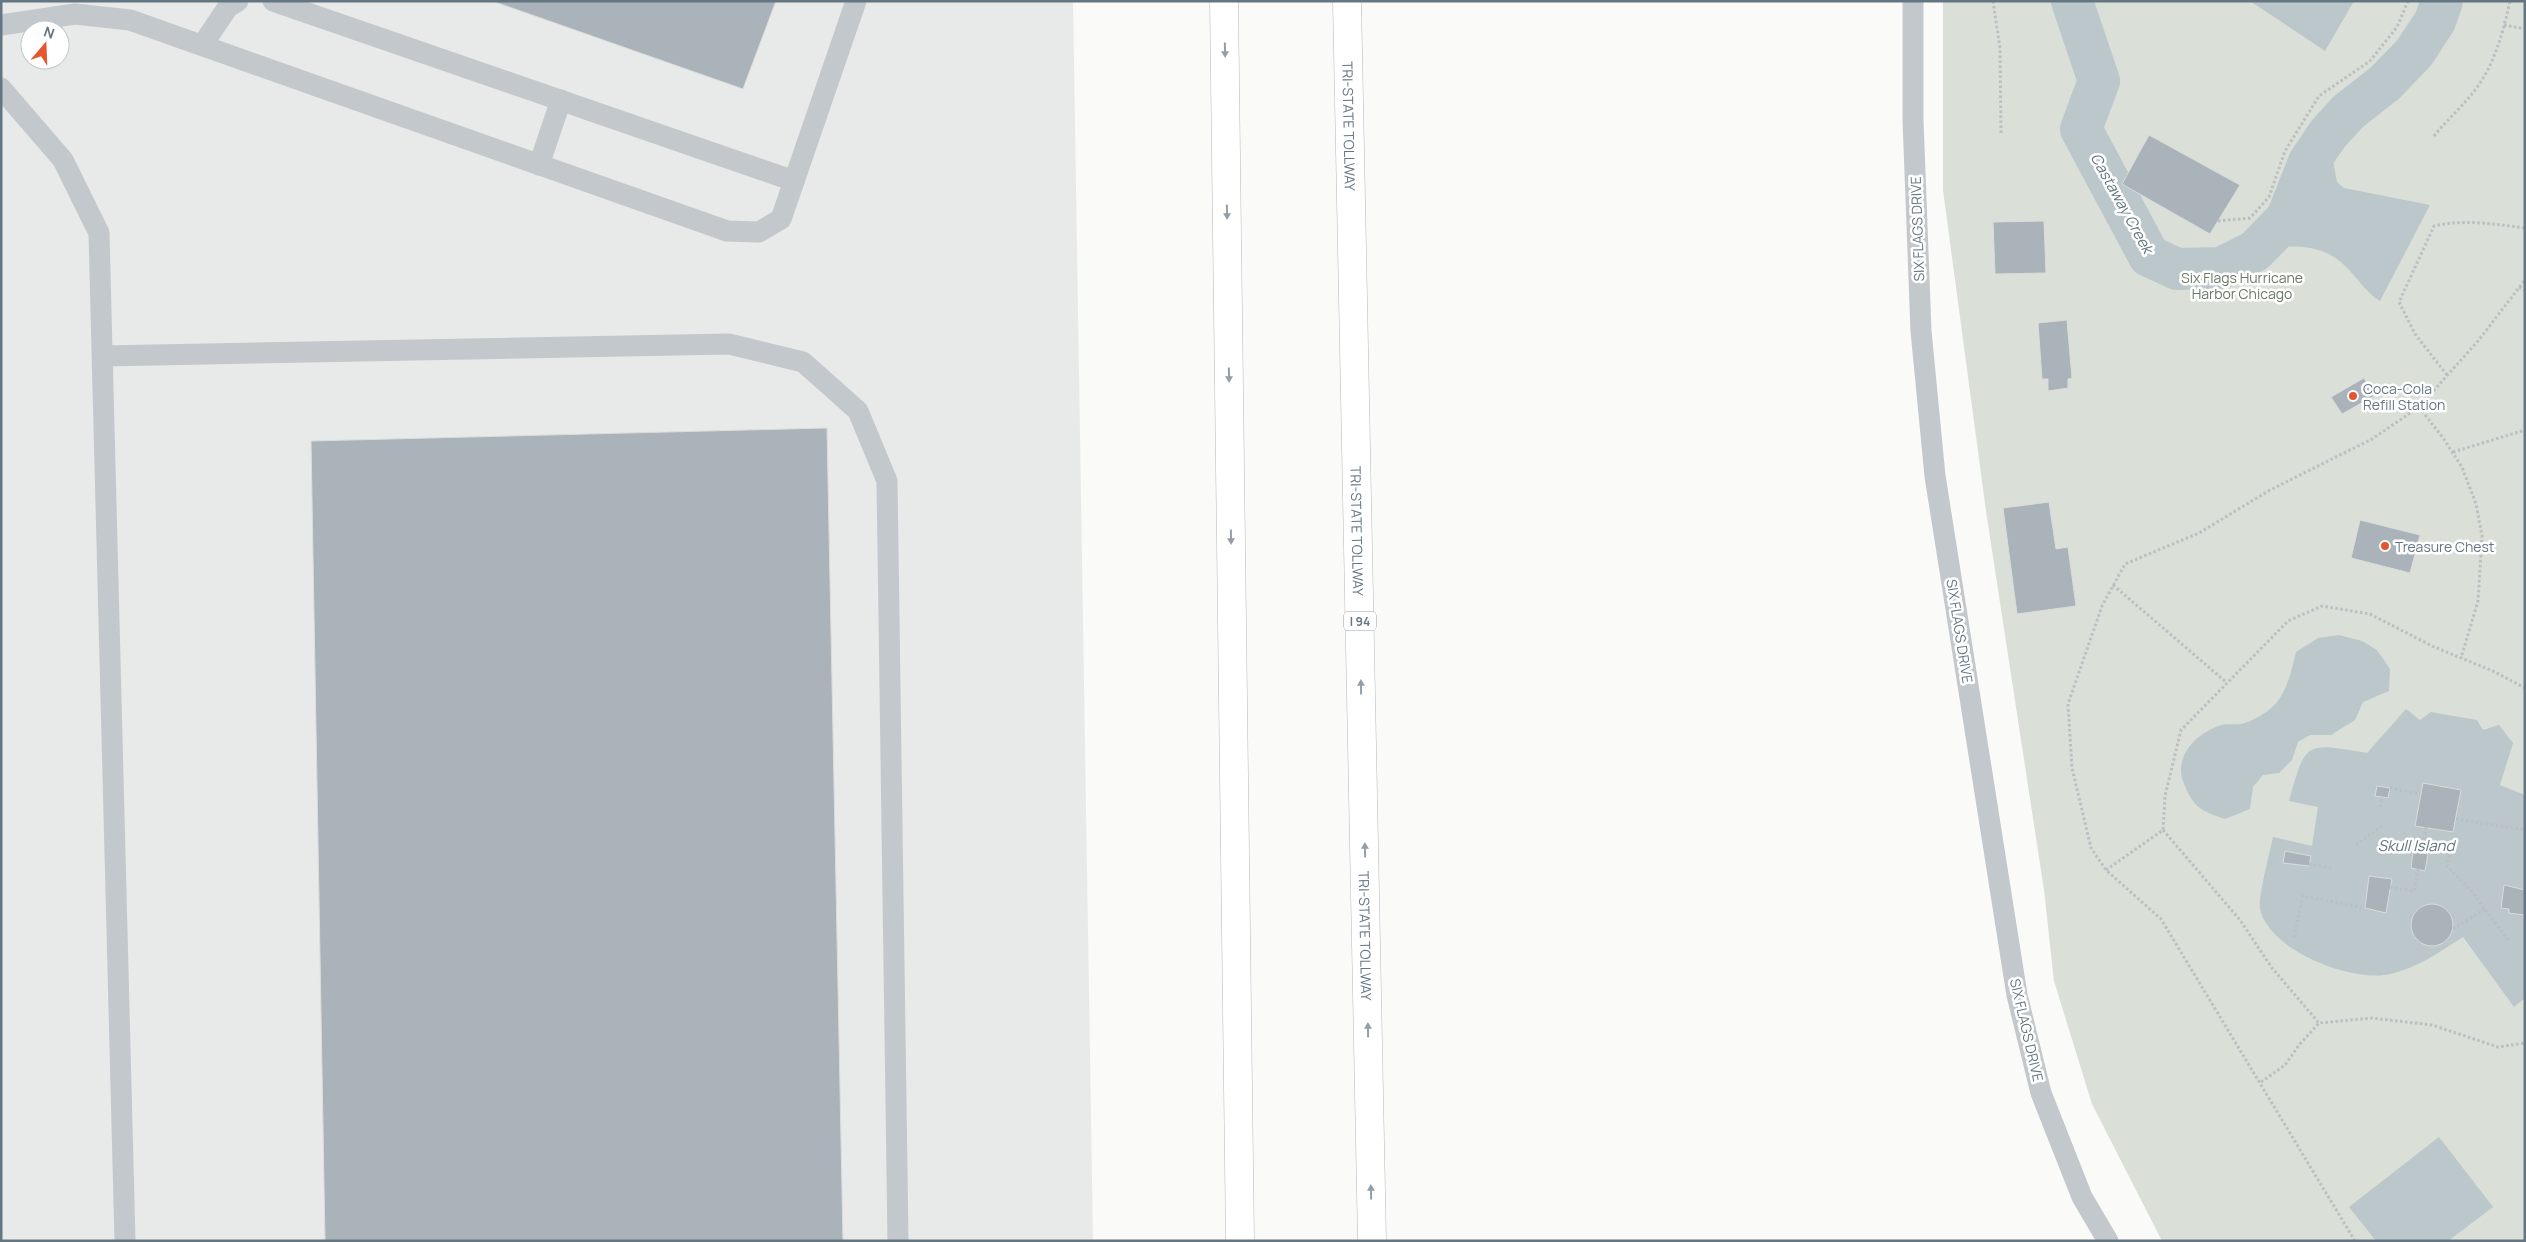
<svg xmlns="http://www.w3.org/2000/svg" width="2526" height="1242" font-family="Manrope,sans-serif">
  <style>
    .built { fill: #e8e9e9; fill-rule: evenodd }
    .green { fill: #dadfd7 }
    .water { fill: #bbc7cb }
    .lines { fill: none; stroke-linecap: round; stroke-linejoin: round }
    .canal { stroke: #bbc7cb; stroke-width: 42 }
    .building { fill: #aab3b9; stroke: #dcdcda }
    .motorway-casing { stroke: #b4b9bd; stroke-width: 29 }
    .path { stroke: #bbbfc2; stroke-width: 3; stroke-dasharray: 2.5 2.5; stroke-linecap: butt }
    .service { stroke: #c3c8cc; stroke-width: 21 }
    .motorway { stroke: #fff; stroke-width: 28 }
    .oneway { fill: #939fa8 }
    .poi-dot { fill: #e4572e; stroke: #fff; stroke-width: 2 }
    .labels { text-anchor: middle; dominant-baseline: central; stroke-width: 5; stroke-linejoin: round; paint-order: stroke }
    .shield { fill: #fff; stroke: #939fa8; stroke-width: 1 }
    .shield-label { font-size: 12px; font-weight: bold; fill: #657683 }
    .street-label { font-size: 14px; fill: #657683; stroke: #fff }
    .park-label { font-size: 14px; fill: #687a64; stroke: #fff }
    .poi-label { font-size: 14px; fill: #657683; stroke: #fff; text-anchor: start }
    .water-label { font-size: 15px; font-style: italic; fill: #60757c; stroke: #fff }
  </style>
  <rect width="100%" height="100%" fill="#fafaf8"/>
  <path class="built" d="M1,1H1073L1093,1241H1ZM30,30H60V60H30Z"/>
  <polygon class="green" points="1943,1 2525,1 2525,1241 2162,1241 2092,1104 2054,981 2044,890 1986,511 1943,190"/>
  <g class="water">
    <polygon points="2250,1 2354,1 2325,51"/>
    <path d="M2328,134L2337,182L2344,188L2430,205L2380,301C2366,293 2357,277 2345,266C2321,241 2285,245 2255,251L2287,218L2309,162Z"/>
    <path d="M2339,635L2362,641L2377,650L2390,669L2389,691L2363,702L2355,720L2331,735H2310L2298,742L2292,760L2279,773L2263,775L2253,787L2250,809L2225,819C2199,810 2193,807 2183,781C2174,756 2197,733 2219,726C2226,723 2234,725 2241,724C2252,722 2270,711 2277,702C2288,688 2292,669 2296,652L2318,638Z"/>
    <path d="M2406,709L2420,720L2431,712L2477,720L2483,730L2499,725L2513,743L2500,785L2525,795V998L2514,1007L2463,937C2439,952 2418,968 2390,974C2353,983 2267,950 2260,908C2258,898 2270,851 2273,837L2312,846L2318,807L2289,801C2306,741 2304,742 2367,753Z"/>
    <polygon points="2439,1137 2493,1207 2448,1241 2376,1241 2349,1207"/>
  </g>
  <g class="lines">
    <polyline class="canal" points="2072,1 2099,81 2081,129 2149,256 2177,269 2221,268 2255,251 2287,218 2309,162 2328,134 2348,112 2385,83 2414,53 2435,21 2442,1"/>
  </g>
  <g class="building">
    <polygon points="492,1 776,1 743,89"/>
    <polygon points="2149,135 2240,185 2210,234 2122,184"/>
    <polygon points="2044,221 2046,273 1995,274 1993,222"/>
    <polygon points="2067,320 2072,378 2068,379 2068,388 2048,391 2048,379 2042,379 2038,323"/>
    <polygon points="2364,378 2374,396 2342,414 2331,397"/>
    <polygon points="827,428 843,1241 325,1241 311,441"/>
    <polygon points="2049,502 2056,549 2068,547 2076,606 2017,614 2003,508"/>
    <polygon points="2360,520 2420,535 2410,573 2351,558"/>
    <polygon points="2423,783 2461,790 2453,832 2415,826"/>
    <polygon points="2377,786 2390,788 2388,798 2375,796"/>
    <polygon points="2285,851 2311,856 2309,866 2283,863"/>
    <polygon points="2413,851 2428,854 2425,871 2411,868"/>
    <polygon points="2369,876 2392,879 2386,913 2365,908"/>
    <polygon points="2504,885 2525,890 2525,919 2524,915 2509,913 2509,909 2501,908"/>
    <circle cx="2432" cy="925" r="21"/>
  </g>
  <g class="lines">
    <g class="motorway-casing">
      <g id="motorway">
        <polyline points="1224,1 1240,1241"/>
        <path id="s1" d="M1347,1L1372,1241"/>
      </g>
    </g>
    <g class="path">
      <polyline points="1993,1 2000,48 2001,133"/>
      <polyline points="2504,25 2525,29"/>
      <path d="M2434,136C2447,120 2463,106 2475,90C2495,64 2503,32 2510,1"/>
      <polyline points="2218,221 2250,218 2269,197 2285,151 2319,96 2370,61 2397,27 2408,1"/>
      <polyline points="2519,287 2525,290"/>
      <path d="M2447,375L2415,334L2399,302L2434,226C2464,219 2495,224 2525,228"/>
      <polyline points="2419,407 2443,438 2462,467 2476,504 2482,536 2478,601 2461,658"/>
      <polyline points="2453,452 2525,430"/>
      <polyline points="2113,585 2226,682"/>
      <polyline points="2390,788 2420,794"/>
      <polyline points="2380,807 2382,797"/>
      <polyline points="2456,819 2525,830"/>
      <polyline points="2426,827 2423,848 2450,854 2447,866 2473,893 2508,940"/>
      <polyline points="2163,830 2240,920 2272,968 2319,1023"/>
      <polyline points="2356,845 2384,825"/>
      <polyline points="2309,864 2333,868"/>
      <polyline points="2106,870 2163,830 2165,796 2181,730 2288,621 2322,606 2370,614 2432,646 2493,671 2525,688"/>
      <polyline points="2390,887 2414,891 2418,869"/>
      <polyline points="2453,929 2485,909"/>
      <polyline points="2294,937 2303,896 2365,908"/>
      <polyline points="2261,1082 2285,1065 2299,1045 2319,1023 2372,1018 2432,1025 2498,1047 2525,1043"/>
      <polyline points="2355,1241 2161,919 2106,870 2091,848 2072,768 2068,704 2102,606 2125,564 2199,533 2270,490 2372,439 2419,407 2478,341 2525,280"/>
    </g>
    <g class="service">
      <polyline points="273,1 794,181"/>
      <polyline points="1913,1 1913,120 1921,331 1935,476 2017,995 2041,1093 2082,1197 2108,1241"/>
      <polyline points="1,25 75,14 130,20 727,231 759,232 781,219 856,1"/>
      <polyline points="203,44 228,7 238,1"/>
      <polyline points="1,88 63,160 99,233 125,1241"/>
      <polyline points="539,165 561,100"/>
      <polyline points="103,356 729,344 803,362 858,411 887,481 898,1241"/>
    </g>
    <use href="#motorway" class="motorway"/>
  </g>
  <defs><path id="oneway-solid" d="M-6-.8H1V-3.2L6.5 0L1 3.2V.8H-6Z" transform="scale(1.25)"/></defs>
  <g class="oneway">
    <use href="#oneway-solid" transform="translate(1225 50) rotate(89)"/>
    <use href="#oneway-solid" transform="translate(1227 212) rotate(89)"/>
    <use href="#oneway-solid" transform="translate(1229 375) rotate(89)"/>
    <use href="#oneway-solid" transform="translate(1231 537) rotate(89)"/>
    <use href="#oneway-solid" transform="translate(1361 687) rotate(-91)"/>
    <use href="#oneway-solid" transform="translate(1365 850) rotate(-91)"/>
    <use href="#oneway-solid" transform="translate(1368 1030) rotate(-91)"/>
    <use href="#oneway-solid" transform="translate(1371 1192) rotate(-91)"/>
  </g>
  <g class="poi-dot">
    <circle cx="2353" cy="396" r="5"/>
    <circle cx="2385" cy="546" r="5"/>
  </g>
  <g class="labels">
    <rect class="shield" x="1344" y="611.5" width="32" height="19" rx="4"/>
    <g class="shield-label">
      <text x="1360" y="621">I 94</text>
    </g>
    <g class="street-label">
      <text stroke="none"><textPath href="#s1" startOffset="125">TRI-STATE TOLLWAY</textPath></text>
      <text transform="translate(1917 229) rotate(-92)">SIX FLAGS DRIVE</text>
      <text stroke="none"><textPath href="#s1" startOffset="530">TRI-STATE TOLLWAY</textPath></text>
      <text transform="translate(1960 631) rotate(81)">SIX FLAGS DRIVE</text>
      <text stroke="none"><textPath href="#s1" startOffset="935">TRI-STATE TOLLWAY</textPath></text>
      <text transform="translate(2027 1030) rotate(77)">SIX FLAGS DRIVE</text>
    </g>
    <g class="park-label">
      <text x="2242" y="277">Six Flags Hurricane<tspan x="2242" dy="16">Harbor Chicago</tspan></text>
    </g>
    <g class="poi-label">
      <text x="2363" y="388">Coca-Cola<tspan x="2363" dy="16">Refill Station</tspan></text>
      <text x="2395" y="546">Treasure Chest</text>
    </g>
    <g class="water-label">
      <text transform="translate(2122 203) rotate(61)">Castaway Creek</text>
      <text x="2416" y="845">Skull Island</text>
    </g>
  </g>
  <rect width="2526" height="1242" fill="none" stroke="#657683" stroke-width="5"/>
  <g transform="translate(45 45) rotate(19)"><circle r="24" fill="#ffffff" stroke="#c1c8cd"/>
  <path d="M0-4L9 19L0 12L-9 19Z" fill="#e4572e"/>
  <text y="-8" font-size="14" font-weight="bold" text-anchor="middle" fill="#657683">N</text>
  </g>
</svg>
